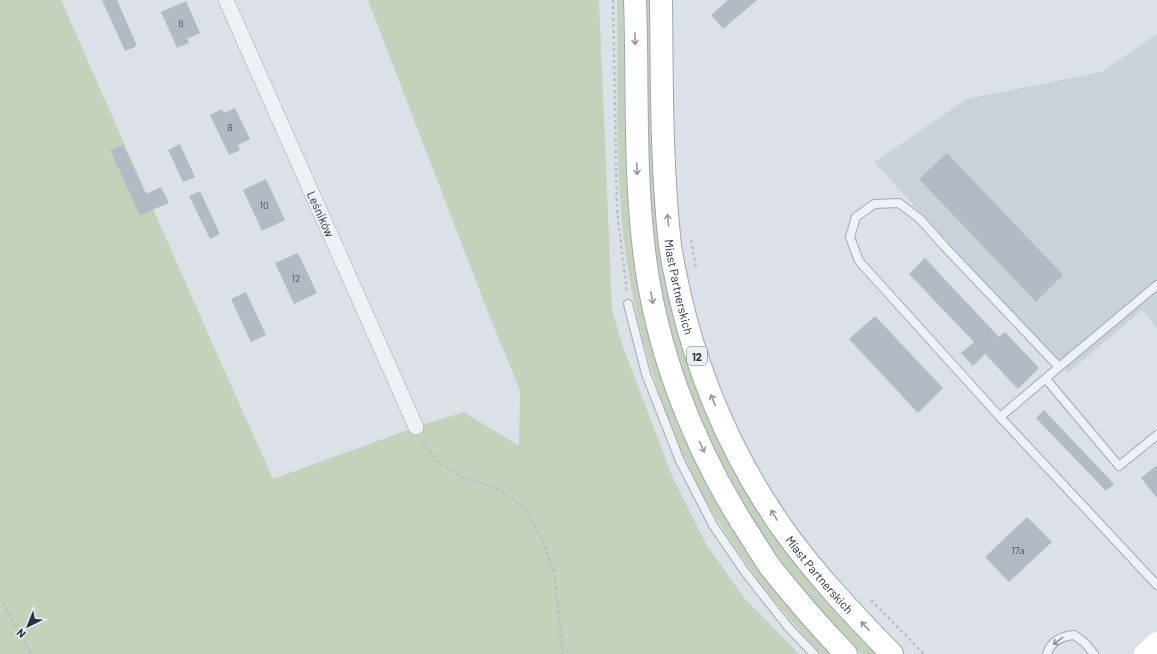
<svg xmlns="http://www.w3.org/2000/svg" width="1157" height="654" font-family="Barlow,sans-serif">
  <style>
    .built { fill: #c9d1d9 }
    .green { fill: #c4d1bb }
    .building { fill: #b2bbc4 }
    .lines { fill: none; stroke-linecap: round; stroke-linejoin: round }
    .service-casing { stroke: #a0a9b1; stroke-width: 10 }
    .minor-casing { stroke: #a0a9b1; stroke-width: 16 }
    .primary-casing { stroke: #99a7b3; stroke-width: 24 }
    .path { stroke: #b9bfc5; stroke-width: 2.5; stroke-dasharray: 3 3; stroke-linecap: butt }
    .service { stroke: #eef1f5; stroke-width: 8 }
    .minor { stroke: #eef1f5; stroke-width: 15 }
    .secondary { stroke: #fff; stroke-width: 22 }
    .primary { stroke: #fff; stroke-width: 22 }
    .oneway { stroke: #92989e }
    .oneway2 { stroke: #89919a }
    .labels { text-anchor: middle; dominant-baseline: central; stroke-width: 3; stroke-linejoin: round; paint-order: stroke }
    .number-label { font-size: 10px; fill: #485460 }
    .shield { fill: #eaf0f5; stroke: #5f6a75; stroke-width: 1 }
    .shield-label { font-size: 11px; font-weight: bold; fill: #24313e }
    .street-label { font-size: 12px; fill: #24313e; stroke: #eaf0f5 }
  </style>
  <rect width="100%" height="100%" fill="#dbe1e7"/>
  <polygon class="built" points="1157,34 1157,328 1142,310 1068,373 874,162 967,99 1101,72"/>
  <g class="green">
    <polygon points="0,0 61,0 221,363 273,479 416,427 464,412 519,446 520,390 491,320 368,0 599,0 612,309 622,344 672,476 706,544 745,599 799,654 0,654"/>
    <path d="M617,0H623C625,76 623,153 630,229C633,258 639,287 645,316L793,611L830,654H821C782,612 745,566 715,516C656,415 623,294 619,178C616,118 618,59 617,0Z"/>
    <path d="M645,0H652L655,173L701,393L877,654H861C797,588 746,520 707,436C694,408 685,378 676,348C667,318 659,288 655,258C643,173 646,85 645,0Z"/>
  </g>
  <g class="building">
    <polygon points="102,0 117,0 137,46 125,51"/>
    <polygon points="728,0 757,0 723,29 711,15"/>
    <polygon points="186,1 200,33 187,39 189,43 177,48 161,12"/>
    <polygon points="235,108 250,139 238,145 240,150 229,155 210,115 222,109 224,113"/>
    <polygon points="180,144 195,177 183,182 168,150"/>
    <polygon points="123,145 146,194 161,187 169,203 140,215 110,150"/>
    <polygon points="947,153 1063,275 1036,302 919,179"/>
    <polygon points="266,179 285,220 262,231 243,190"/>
    <polygon points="200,191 220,234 210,239 189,196"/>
    <polygon points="298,253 317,293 294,304 275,263"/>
    <polygon points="925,258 999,337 1005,332 1039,368 1018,389 985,354 973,366 961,353 974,342 909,274"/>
    <polygon points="246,292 266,335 251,342 231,299"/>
    <polygon points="875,316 943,388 918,413 849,339"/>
    <polygon points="1044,410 1114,484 1106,491 1036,418"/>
    <polygon points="1157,465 1157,498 1141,478"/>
    <polygon points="1027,517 1052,542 1009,582 985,557"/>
  </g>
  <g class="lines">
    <g class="service-casing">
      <g id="service">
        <polyline points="628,304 646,374 680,461 713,525 745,572 789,628 814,654"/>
        <polyline points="1059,367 1157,285"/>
        <polyline points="1046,379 1119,466 1157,435"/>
        <polyline points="1000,417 859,261 850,237 856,217 874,204 899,203 920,219 944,246 1059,367 1000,417 1157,585"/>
        <path d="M1047,654C1051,641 1062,636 1074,635L1085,643L1094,654"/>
      </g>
    </g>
    <g class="minor-casing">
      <g id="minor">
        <path id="s1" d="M226,0L416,427"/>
      </g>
    </g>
    <g class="primary-casing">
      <g id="primary">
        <path d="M635,0C638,83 634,167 644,250C655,346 691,441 742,523C752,538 761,554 771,568C795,598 820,627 846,654"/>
        <path id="s2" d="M661,0C662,82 661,164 670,245C672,261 676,276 679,292C698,376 733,458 783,529C815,574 853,614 892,654"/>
      </g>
    </g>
    <g class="path">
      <polyline points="613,0 617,210 627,292"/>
      <polyline points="691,240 696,268"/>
      <polyline points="423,441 427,448 440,464 461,476 503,492 523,507 542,539 554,571 562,645 562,654"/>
      <polyline points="0,598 31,654"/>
      <polyline points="871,600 924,654"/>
    </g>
    <use href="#service" class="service"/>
    <use href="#minor" class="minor"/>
    <polyline class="secondary" points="1145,654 1157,643"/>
    <use href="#primary" class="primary"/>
  </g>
  <defs><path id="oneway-shaft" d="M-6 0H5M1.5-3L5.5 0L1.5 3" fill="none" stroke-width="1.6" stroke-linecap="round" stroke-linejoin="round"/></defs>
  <g class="oneway">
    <use href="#oneway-shaft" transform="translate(635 39) rotate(89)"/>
    <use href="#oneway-shaft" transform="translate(637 169) rotate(87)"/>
    <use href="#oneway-shaft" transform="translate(668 220) rotate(-96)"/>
    <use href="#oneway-shaft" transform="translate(652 298) rotate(79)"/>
    <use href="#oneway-shaft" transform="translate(713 400) rotate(-113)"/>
    <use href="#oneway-shaft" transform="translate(702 447) rotate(65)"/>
    <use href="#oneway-shaft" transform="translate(774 515) rotate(-122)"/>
    <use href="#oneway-shaft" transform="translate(865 626) rotate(-134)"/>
  </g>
  <use class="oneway2" href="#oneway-shaft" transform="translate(1058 641) rotate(144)"/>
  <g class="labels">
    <g class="number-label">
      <text x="181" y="23">6</text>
      <text x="230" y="127">8</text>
      <text x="264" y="205">10</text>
      <text x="296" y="278">12</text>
      <text x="1018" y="550">17a</text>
    </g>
    <rect class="shield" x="687" y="347" width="20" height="18" rx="3"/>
    <g class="shield-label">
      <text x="697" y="356">12</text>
    </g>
    <g class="street-label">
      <text stroke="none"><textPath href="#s1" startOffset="234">Leśników</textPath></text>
      <text stroke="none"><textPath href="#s2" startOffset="288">Miast Partnerskich</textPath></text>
      <text stroke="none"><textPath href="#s2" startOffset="612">Miast Partnerskich</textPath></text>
    </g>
  </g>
  <g transform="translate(28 626) rotate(223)" stroke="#eaf0f5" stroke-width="3" paint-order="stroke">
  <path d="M0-3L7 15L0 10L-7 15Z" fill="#24313e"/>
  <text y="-6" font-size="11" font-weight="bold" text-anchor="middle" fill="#24313e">N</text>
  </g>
</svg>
